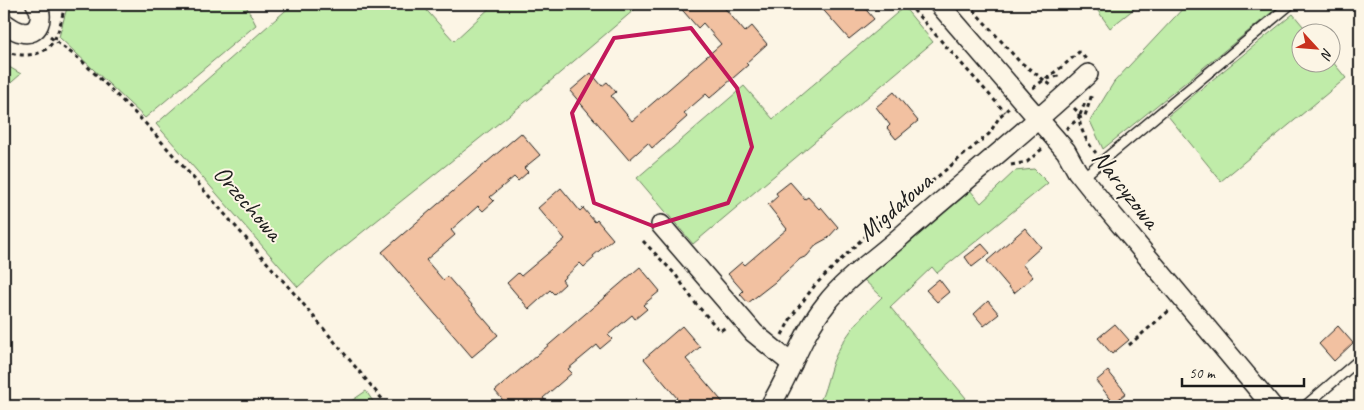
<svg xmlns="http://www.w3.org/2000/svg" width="1364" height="410" font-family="Caveat,sans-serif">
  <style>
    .green { fill: #c0eca9; stroke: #6e8462 }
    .building { fill: #f2c1a1; stroke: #1c1c1c }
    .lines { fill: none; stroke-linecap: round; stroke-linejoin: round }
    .service-casing { stroke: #1c1c1c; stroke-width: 12 }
    .minor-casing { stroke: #1c1c1c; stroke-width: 22 }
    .path { stroke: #1c1c1c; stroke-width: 3; stroke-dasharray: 4 4; stroke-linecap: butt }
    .service { stroke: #fcf5e5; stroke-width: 9 }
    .minor { stroke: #fcf5e5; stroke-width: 19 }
    .marked { fill: none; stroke: #c2185b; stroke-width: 4; stroke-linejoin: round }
    .labels { text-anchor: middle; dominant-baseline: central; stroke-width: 4; stroke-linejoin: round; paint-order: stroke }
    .street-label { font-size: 25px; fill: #1c1c1c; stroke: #fcf5e5 }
  </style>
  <rect width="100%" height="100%" fill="#fcf5e5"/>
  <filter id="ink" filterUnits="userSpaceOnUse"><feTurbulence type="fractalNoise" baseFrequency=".02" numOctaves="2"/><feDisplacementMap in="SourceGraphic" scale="10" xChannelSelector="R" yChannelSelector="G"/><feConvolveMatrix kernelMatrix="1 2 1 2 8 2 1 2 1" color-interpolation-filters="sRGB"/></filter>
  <g filter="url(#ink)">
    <g class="green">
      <polygon points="68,4 245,4 256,25 145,118 59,37"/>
      <polygon points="293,4 421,4 454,41 494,4 641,4 534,95 330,258 298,287 156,124"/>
      <polygon points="1093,4 1140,4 1110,28"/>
      <polygon points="1187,4 1282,4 1103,149 1090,121 1114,82"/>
      <polygon points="904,7 933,42 693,244 637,178 744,86 773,119"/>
      <polygon points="1293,14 1308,32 1302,32 1302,62 1332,62 1332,61 1346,78 1221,181 1168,116"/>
      <polygon points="4,64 21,74 4,89"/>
      <path d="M1034,169L1048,183L937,273L932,267L890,307L966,398L956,406H817C827,391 828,371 836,355C847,332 864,314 882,297L861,277L969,189L981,203L1015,171Z"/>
      <polygon points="366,391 376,406 344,406"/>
    </g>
    <g class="building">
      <polygon points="677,4 721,4 745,32 752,26 767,44 746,63 748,65 710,98 706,94 684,113 687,117 652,148 648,143 629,160 570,91 591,73 602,86 607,82 616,92 611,96 632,121 721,44 703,23 698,28"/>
      <polygon points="818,4 861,4 874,19 849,39"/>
      <polygon points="894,92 918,121 896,139 887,128 890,125 876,107"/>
      <polygon points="521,133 540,155 524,168 528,172 518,181 514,177 490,197 494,201 483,211 478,206 451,230 455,235 426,260 443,280 447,276 498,335 472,357 382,252"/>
      <polygon points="790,182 805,199 808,197 819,209 821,207 838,227 828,238 817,244 807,256 800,259 775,282 748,303 740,294 743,291 728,274 742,262 745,265 787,229 768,205 778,196 776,193"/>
      <polygon points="561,188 580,211 583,208 595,222 597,220 613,239 593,256 594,258 584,267 580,263 562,280 565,284 554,294 550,290 529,309 507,283 518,273 521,276 565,239 538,208"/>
      <polygon points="1025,228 1041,247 1022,264 1033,277 1014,293 987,261"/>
      <polygon points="982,244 990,253 972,267 965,257"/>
      <polygon points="640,267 660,291 643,305 647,309 635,319 632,315 608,335 612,339 600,349 597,345 568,369 572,373 543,398 549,406 508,406 495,391"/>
      <polygon points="939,279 949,292 937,302 926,290"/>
      <polygon points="988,301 999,314 984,326 974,314"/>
      <polygon points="1115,324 1129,340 1112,354 1098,338"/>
      <polygon points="682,326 700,347 686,359 726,406 667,406 677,398 644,359"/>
      <polygon points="1338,326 1353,343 1334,361 1319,344"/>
      <polygon points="1108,371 1126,393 1114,403 1096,381"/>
    </g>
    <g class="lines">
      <g class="service-casing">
        <g id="service">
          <polyline points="1082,178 1291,4"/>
          <polyline points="1305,406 1360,359"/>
        </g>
      </g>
      <g class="minor-casing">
        <g id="minor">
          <polyline points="939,4 1066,151 1077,171 1105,206 1272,406"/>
          <path d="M4,23C9,26 15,31 21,32C39,37 45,16 36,4"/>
          <polyline points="661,225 754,333 792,364"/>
          <path d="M770,406C791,373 801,335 826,304C846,278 874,260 899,238C962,183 1027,131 1088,74"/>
        </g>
      </g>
      <g class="path">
        <polyline points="908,4 1005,112"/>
        <polyline points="968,4 1019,61 1052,86"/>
        <polyline points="50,37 82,61 146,124 299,299 388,406"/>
        <path d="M4,52C22,56 43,59 54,40C60,30 62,16 65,5L64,4"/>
        <polyline points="1047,79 1062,75"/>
        <polyline points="1033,88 1063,66 1079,52 1086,59"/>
        <path d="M1074,108L1079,113C1078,126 1087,143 1096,153"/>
        <polyline points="1080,115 1086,100"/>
        <polyline points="1066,129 1079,118 1085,116 1092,94"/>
        <polyline points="1011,165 1027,162 1042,149"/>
        <polyline points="643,241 675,274 696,304 720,331 726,327"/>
        <polyline points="782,335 792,316 815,285 860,241 989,134 1000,116 1009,108"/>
        <polyline points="1129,345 1171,309"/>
      </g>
      <use href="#service" class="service"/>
      <use href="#minor" class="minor"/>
    </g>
  </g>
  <path class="marked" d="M691,28L737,88L752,147L728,203L653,226L594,203L572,113L614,38Z"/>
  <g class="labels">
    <g class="street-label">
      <text transform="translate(1126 189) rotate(52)">Narcyzowa</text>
      <text transform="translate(248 203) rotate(49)">Orzechowa</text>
      <text transform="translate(895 207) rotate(-41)">Migdałowa</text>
    </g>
  </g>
  <rect width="1364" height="410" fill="none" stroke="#fcf5e5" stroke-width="20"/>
  <rect x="10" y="10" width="1344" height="390" fill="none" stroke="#1c1c1c" stroke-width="2" filter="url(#ink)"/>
  <g transform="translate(1316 48) rotate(116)"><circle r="24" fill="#fcf5e5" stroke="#a29e95"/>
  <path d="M0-4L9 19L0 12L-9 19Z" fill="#c8321e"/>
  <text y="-8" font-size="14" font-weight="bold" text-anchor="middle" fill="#1c1c1c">N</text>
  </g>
  <path d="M1182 378v8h122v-8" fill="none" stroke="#1c1c1c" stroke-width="2.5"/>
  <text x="1189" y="378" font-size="15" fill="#1c1c1c" stroke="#fcf5e5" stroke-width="4" paint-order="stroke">50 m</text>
</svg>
